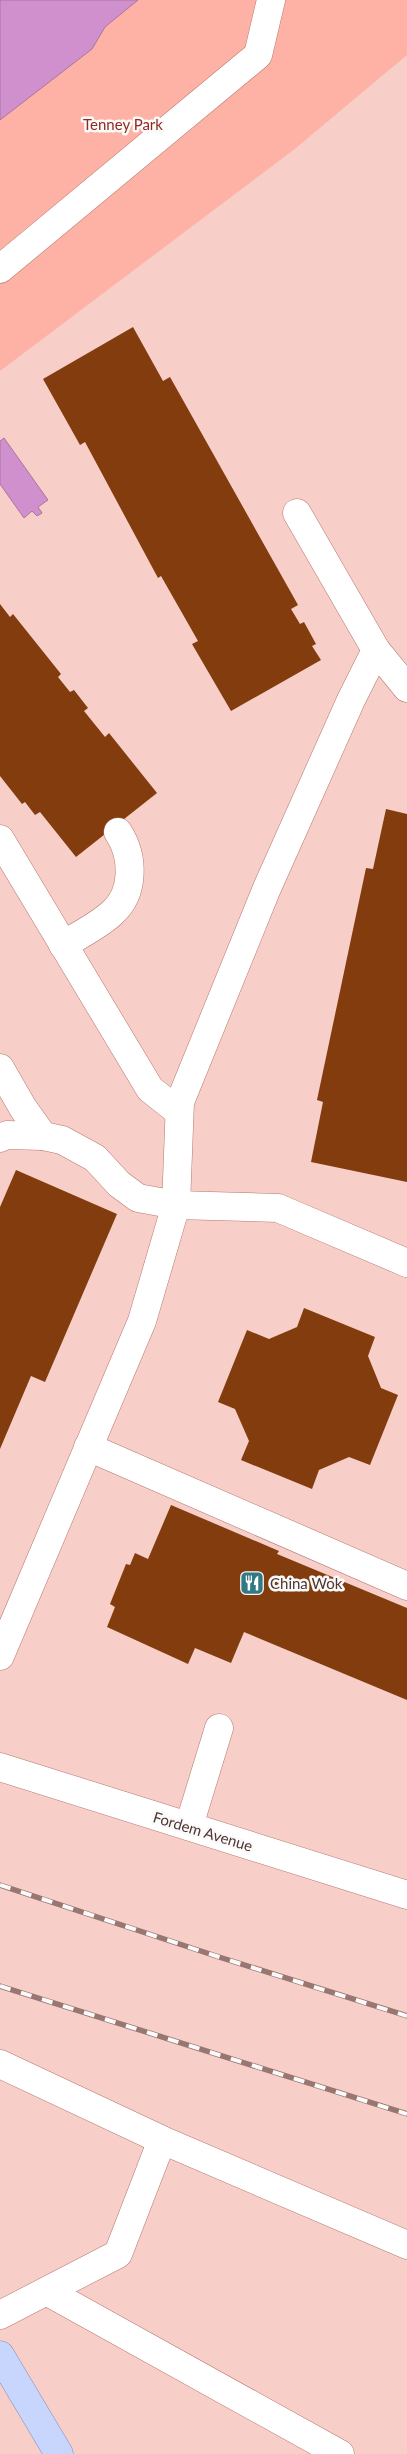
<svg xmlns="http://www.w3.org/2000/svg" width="407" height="2454" font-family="Lato,sans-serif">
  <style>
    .green { fill: #feb1a5 }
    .water { fill: #d090cd; stroke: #aa759e }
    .building { fill: #823c0d }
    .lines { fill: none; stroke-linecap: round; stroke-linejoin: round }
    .minor-casing { stroke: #b6786f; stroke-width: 29 }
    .major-casing { stroke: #868cb4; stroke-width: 29 }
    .minor { stroke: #fff; stroke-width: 28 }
    .major { stroke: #c8d6fd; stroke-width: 28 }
    .rail-casing { stroke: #987772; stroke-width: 5.5 }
    .rail { stroke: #fafafa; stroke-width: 4; stroke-dasharray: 11; stroke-linecap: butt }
    .labels { text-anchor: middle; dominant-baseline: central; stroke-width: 5; stroke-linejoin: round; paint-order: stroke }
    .park-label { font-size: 15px; fill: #912921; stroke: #fafafa }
    .poi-label { font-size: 15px; fill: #503531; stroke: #fafafa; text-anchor: start }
    .street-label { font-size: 15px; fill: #503531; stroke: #fafafa }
  </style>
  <rect width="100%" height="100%" fill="#f8cec8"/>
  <polygon class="green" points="0,0 407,0 407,55 296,148 0,371"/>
  <g class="water">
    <polygon points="0,0 138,0 105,27 92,49 0,120"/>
    <polygon points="4,438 48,500 38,507 42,513 37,516 32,511 24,518 0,484 0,441"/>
  </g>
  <g class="building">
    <polygon points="133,327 163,381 170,377 298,605 291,609 300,624 304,622 316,644 312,646 321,660 231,711 192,644 198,641 161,576 158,578 85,442 80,445 43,379"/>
    <polygon points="0,604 10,617 13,614 61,674 58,677 70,692 74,690 88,708 84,711 105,737 109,733 157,793 76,857 40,812 35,815 25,802 22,804 0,776"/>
    <polygon points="386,809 407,814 407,1182 311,1162 323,1102 317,1100 366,868 373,869"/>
    <polygon points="16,1170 117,1214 45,1382 31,1376 0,1449 0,1207"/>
    <polygon points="304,1308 375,1337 368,1356 381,1388 398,1395 370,1465 349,1457 319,1470 312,1489 241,1460 249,1441 235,1409 218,1402 247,1330 269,1339 297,1327"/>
    <polygon points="171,1505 279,1551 277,1554 407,1608 407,1700 244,1632 231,1663 195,1648 188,1664 107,1627 115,1607 110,1604 126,1564 130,1565 135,1553 148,1559"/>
  </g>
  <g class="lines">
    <g class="minor-casing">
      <g id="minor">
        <polyline points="0,269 258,55 271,0"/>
        <polyline points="297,513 376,650 407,688"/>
        <polyline points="0,839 150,1089 179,1112"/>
        <path d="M63,945C79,935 98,926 112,913C135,893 134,856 118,832"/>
        <polyline points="0,1068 23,1108 43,1136 62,1140 95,1158 119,1184 138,1198 176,1205 278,1208 407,1263"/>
        <polyline points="0,1138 7,1135 43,1136"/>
        <polyline points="88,1447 407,1586"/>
        <polyline points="0,1656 142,1321 176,1205 180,1102 267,888 351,700 376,650"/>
        <polyline points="0,1767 407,1895"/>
        <polyline points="189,1826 219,1728"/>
        <polyline points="0,2064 162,2140 407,2245"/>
        <polyline points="48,2292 340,2454"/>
        <polyline points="0,2315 118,2254 162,2140"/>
      </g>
    </g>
    <g class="major-casing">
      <polyline id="major" points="0,2355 59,2454"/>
    </g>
    <use href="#minor" class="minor"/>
    <use href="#major" class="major"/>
    <g class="rail-casing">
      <g id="rail">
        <polyline points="0,1885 219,1957 407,2016"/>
        <polyline points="0,1986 407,2114"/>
      </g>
    </g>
    <use href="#rail" class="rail"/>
  </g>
  <defs>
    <g id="restaurant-square" transform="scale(1.25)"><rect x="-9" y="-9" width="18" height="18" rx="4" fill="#327984" stroke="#fafafa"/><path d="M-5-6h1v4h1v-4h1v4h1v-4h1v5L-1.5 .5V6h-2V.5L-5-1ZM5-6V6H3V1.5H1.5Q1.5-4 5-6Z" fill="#fff"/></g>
  </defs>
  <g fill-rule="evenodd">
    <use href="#restaurant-square" x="252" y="1583"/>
  </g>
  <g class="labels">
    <g class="park-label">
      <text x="123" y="124">Tenney Park</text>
    </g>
    <g class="poi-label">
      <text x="270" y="1583">China Wok</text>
    </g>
    <g class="street-label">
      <text transform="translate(203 1831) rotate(17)">Fordem Avenue</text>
    </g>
  </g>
</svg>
